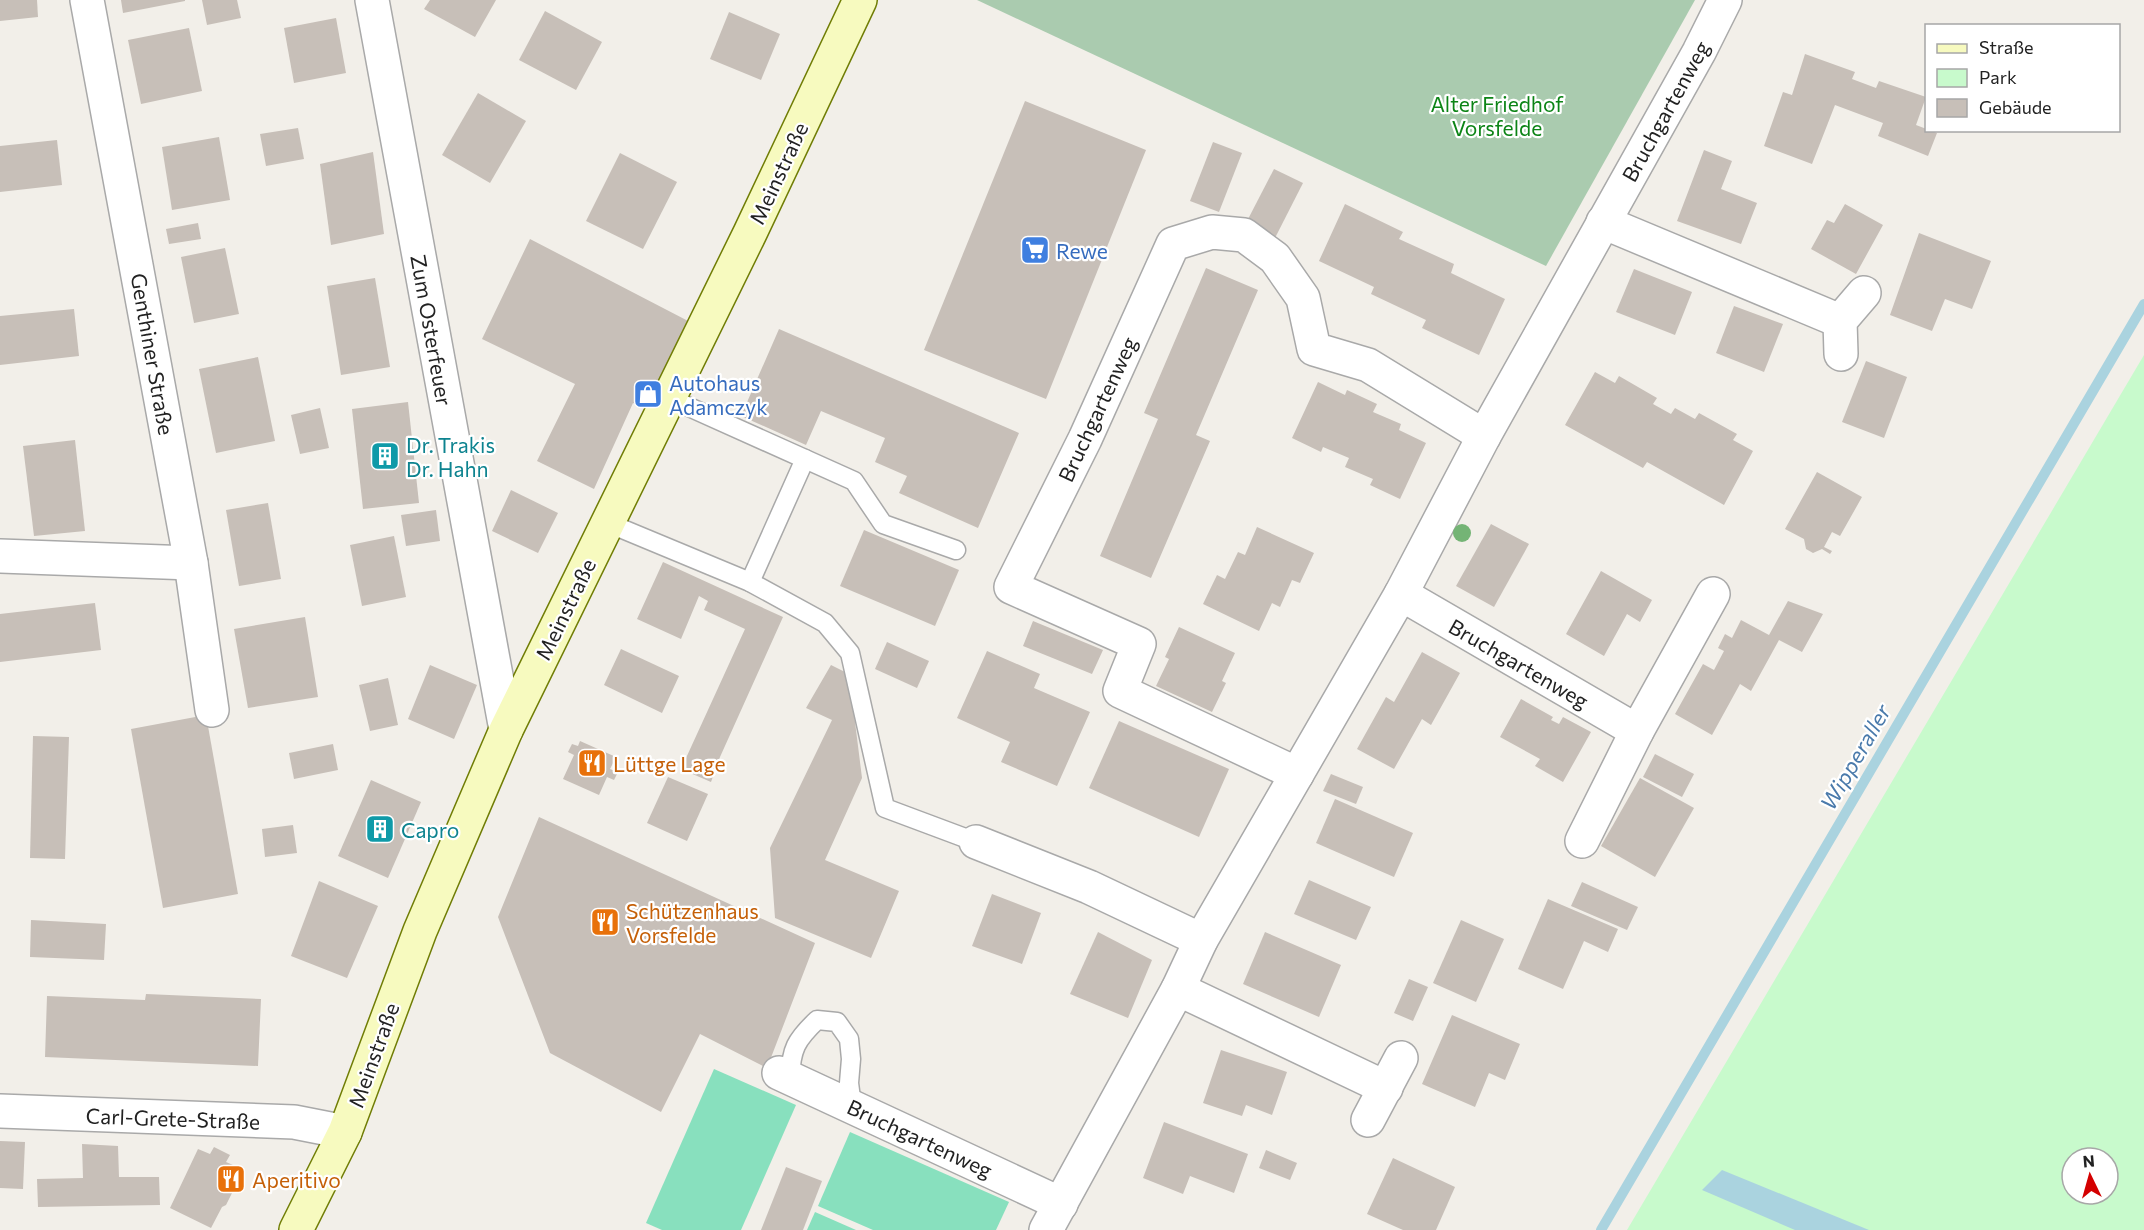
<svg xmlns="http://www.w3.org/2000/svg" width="2144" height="1230" font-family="Commissioner,sans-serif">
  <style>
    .cemetery { fill: #aacbaf }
    .park { fill: #c8facc; fill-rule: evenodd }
    .pitch { fill: #88e0be }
    .water { fill: #aad3df }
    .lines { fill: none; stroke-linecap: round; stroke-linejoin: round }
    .stream { stroke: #aad3df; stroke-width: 10 }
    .building { fill: #c7bfb8 }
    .lane-casing { stroke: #a9a9a9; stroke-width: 21 }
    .street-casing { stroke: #a9a9a9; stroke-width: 36 }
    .secondary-casing { stroke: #707d05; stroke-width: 36 }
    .lane { stroke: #fff; stroke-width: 18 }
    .street { stroke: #fff; stroke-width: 33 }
    .secondary { stroke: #f7fabf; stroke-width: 33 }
    .tree { fill: #74b475 }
    .labels { text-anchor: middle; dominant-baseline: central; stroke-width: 4.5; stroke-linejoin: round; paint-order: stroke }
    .park-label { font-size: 21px; fill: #0c8416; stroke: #fff }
    .street-label { font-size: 21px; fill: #222; stroke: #fff }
    .shop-label { font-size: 21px; fill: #366cbe; stroke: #fff; text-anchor: start }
    .culture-label { font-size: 21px; fill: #0d838f; stroke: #fff; text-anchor: start }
    .food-label { font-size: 21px; fill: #c56008; stroke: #fff; text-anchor: start }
    .water-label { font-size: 22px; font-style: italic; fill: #4a7aab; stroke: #fff }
  </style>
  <rect width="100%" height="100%" fill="#f2efe9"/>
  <polygon class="cemetery" points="977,0 1695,0 1546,266"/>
  <path class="park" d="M2144,355V1230H1627ZM2072,1158H2108V1194H2072Z"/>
  <g class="pitch">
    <polygon points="714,1069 796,1105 741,1230 662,1230 646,1223"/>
    <polygon points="850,1132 1009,1202 996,1230 873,1230 818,1206"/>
    <polygon points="815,1212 856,1230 807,1230"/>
  </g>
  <polygon class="water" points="1722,1170 1869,1230 1795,1230 1702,1190"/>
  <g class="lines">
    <polyline class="stream" points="1601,1230 2144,304"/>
  </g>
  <g class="building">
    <polygon points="0,0 37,0 38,17 0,21"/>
    <polygon points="121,0 185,0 185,1 123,13"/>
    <polygon points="202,0 237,0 241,18 207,25"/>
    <polygon points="430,0 496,0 475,37 424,9"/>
    <polygon points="545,11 602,42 576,90 519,60"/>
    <polygon points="729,12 780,34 761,80 710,59"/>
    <polygon points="336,18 346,73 294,83 284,28"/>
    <polygon points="189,28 202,91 141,104 128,40"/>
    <polygon points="1805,54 1855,72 1852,79 1876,88 1879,81 1926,97 1916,125 1937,133 1928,156 1878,136 1883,123 1835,105 1812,164 1764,146 1783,92 1792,95"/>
    <polygon points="478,93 526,121 490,183 442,155"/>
    <polygon points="1025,101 1146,150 1046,399 924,350"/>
    <polygon points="298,128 304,159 266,166 260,134"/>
    <polygon points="219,137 230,200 172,210 162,147"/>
    <polygon points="57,140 62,185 0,192 0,146"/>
    <polygon points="1213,142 1242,153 1219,212 1190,201"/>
    <polygon points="1704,150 1732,161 1721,189 1757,203 1741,244 1677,221"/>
    <polygon points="373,152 384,234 331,245 320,164"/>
    <polygon points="620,153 677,182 643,249 586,221"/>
    <polygon points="1274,169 1303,183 1275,238 1246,223"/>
    <polygon points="1345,204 1403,232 1399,239 1454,264 1451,273 1505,299 1479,355 1422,328 1426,320 1371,294 1374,287 1319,261"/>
    <polygon points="1845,204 1883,225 1856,274 1811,249 1827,220 1834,223"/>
    <polygon points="198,223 201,239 169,244 166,229"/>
    <polygon points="1919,233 1991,261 1972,309 1945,299 1932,331 1890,315"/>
    <polygon points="530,239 692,323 655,413 633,403 594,489 537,461 575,384 482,339"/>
    <polygon points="225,248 239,314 194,323 181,257"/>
    <polygon points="1206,268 1258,290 1196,435 1210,441 1151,578 1100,556 1158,419 1144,413"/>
    <polygon points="1634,269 1692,292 1675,335 1616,312"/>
    <polygon points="375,278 390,367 341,375 327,286"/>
    <polygon points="1734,306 1783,324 1764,372 1716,353"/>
    <polygon points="74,309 79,356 0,365 0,316"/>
    <polygon points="779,329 1019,433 978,528 899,493 907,476 875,462 885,438 821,411 806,445 741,416"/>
    <polygon points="258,357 275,441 216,453 199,369"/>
    <polygon points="1866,361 1907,377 1884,438 1842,422"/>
    <polygon points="1595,372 1615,383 1619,376 1657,398 1653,404 1671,414 1675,408 1695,419 1699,413 1737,434 1733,440 1753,451 1724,505 1647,462 1643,468 1565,425"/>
    <polygon points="1318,382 1345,395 1347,390 1377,404 1373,412 1401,424 1399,430 1426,443 1400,499 1370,485 1373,479 1345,467 1349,458 1323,447 1321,452 1292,438"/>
    <polygon points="408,402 419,503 363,509 352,409"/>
    <polygon points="320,408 329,448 300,454 291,415"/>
    <polygon points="75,440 85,531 34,536 23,446"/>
    <polygon points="1817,472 1862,497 1840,536 1832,532 1824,547 1832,551 1830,554 1822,549 1813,553 1806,549 1804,539 1785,529"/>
    <polygon points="511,490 558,513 538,553 492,531"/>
    <polygon points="268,503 281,579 239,586 226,510"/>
    <polygon points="436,510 440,541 406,546 401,515"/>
    <polygon points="1491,524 1529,544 1494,607 1456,586"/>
    <polygon points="1257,527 1314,553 1300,583 1292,580 1280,607 1272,603 1259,631 1203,604 1217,575 1225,579 1238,552 1245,555"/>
    <polygon points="864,530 959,570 935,626 840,586"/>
    <polygon points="394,536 406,597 362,606 350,545"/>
    <polygon points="663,562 783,617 720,757 711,782 681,769 745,629 704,610 708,601 699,596 681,639 637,619"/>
    <polygon points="1601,571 1652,600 1640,622 1627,614 1604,656 1566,634"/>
    <polygon points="1788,601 1823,614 1802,652 1779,640 1751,691 1740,684 1712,735 1675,714 1703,664 1714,670 1724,651 1718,648 1725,634 1732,638 1741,620 1769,635"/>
    <polygon points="95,603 101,650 0,662 0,614"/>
    <polygon points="305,617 318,697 248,708 234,629"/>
    <polygon points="1033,621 1103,650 1092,674 1023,646"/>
    <polygon points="1179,627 1235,653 1222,681 1226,683 1212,712 1156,686 1169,659 1165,657"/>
    <polygon points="887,642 929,661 917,688 875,669"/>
    <polygon points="621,649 679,676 662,713 604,685"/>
    <polygon points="987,651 1040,674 1034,688 1090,712 1057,786 1001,762 1010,742 957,718"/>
    <polygon points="1422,652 1460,673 1431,725 1422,719 1394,769 1357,749 1386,697 1394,702"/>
    <polygon points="430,665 477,685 454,739 408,719"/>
    <polygon points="831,665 849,674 862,778 825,860 899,891 871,958 775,918 770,848 832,720 806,708"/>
    <polygon points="388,678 398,725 370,731 359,685"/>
    <polygon points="1521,699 1553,717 1551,720 1559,724 1563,717 1591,732 1563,782 1535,766 1540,759 1500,737"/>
    <polygon points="206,715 238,894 163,908 131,729"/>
    <polygon points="1119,721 1229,769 1199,837 1089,788"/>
    <polygon points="33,736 69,737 65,859 30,858"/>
    <polygon points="580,741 616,757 610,769 618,772 614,780 607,777 599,795 563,779 574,755 568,752 572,744 578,746"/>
    <polygon points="333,744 338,770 294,779 289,753"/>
    <polygon points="1655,754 1694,774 1682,797 1643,777"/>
    <polygon points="1331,774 1363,787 1356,804 1323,791"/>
    <polygon points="668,777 708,794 687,841 647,823"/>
    <polygon points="1640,778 1694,808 1655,877 1601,846"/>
    <polygon points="371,780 421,802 388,878 338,856"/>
    <polygon points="1335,799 1413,833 1394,877 1316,843"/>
    <polygon points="539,817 815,943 767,1068 700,1034 661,1112 550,1053 498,917"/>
    <polygon points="293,825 297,853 265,857 262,829"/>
    <polygon points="1309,880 1371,907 1356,940 1294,914"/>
    <polygon points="319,881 378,906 347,978 291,956"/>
    <polygon points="1582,882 1638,907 1627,930 1571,906"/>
    <polygon points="992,894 1041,913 1022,964 972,946"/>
    <polygon points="1548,899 1618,929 1608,952 1584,941 1563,989 1518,969"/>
    <polygon points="31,920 106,924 104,960 30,957"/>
    <polygon points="1461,920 1504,939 1476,1002 1433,983"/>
    <polygon points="1098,932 1152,960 1128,1018 1070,994"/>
    <polygon points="1265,932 1341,965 1319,1017 1243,984"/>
    <polygon points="1409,979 1428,987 1413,1021 1394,1013"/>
    <polygon points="146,994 261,999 258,1066 45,1057 47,996 145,1000"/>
    <polygon points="1452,1015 1520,1044 1505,1080 1489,1073 1475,1107 1422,1084"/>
    <polygon points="1221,1050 1287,1072 1272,1115 1246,1105 1242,1116 1203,1103"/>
    <polygon points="1164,1122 1248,1154 1234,1193 1190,1176 1183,1194 1143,1178"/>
    <polygon points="0,1141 25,1142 23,1189 0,1188"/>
    <polygon points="82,1144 118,1146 119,1177 159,1177 160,1205 38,1207 37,1179 83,1178"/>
    <polygon points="214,1147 230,1155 226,1162 240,1168 230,1188 232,1193 226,1205 222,1207 211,1228 170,1208 198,1149 210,1154"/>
    <polygon points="1266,1150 1297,1163 1290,1180 1259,1168"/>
    <polygon points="1393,1158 1455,1187 1436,1230 1403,1230 1367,1214"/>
    <polygon points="786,1167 822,1181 803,1230 761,1230"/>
  </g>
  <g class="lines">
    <g class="lane-casing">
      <g id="lane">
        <polyline points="669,398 854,481 883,524 956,550"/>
        <polyline points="608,523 750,582 825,623 850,653 885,808 976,842"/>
        <polyline points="750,582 805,459"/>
        <path d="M790,1078C791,1049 796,1040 817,1020L837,1022L849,1039L851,1059L849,1083L852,1106"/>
      </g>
    </g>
    <g class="street-casing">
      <g id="street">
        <polyline points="87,0 191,563 212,710"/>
        <polyline points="372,0 506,730"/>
        <polyline points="1603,222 1840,321"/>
        <polyline points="1841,354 1840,321 1864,293"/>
        <polyline points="0,556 191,563"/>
        <polyline points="1401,594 1637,731"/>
        <polyline points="1297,774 1120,691 1139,644 1011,587 1085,439 1173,244 1212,232 1244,235 1275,258 1303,298 1314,349 1368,365 1484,436"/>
        <polyline points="1582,841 1637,731 1713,594"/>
        <polyline points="976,842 1089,887 1201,940"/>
        <polyline points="1178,989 1386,1088"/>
        <polyline points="779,1073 1061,1204"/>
        <polyline points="0,1111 294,1122 345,1132"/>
        <polyline points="1368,1120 1401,1058"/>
        <polyline points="1046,1230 1178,989 1201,940 1401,594 1484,436 1699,52 1725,0"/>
      </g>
    </g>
    <g class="secondary-casing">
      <polyline id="secondary" points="296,1230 345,1132 420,931 506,730 750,233 860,0"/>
    </g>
    <use href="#lane" class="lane"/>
    <use href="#street" class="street"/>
    <use href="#secondary" class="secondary"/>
  </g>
  <circle class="tree" cx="1462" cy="533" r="9"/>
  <defs>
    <g id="supermarket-square" transform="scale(1.5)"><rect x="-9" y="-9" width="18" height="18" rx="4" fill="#3f7fe0" stroke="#fff"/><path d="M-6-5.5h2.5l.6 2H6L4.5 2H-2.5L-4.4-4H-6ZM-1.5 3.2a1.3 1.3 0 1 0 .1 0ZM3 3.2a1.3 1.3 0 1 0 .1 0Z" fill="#fff"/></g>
    <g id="shop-square" transform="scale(1.5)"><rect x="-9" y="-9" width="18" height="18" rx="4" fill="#3f7fe0" stroke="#fff"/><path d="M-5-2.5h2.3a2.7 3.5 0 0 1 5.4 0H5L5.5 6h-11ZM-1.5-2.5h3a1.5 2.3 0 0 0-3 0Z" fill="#fff"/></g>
    <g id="building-square" transform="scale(1.5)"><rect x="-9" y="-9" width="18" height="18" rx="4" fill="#0f9aa8" stroke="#fff"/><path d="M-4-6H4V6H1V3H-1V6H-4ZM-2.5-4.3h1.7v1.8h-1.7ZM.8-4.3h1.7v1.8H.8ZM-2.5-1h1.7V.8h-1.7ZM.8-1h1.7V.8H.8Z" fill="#fff"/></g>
    <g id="restaurant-square" transform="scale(1.5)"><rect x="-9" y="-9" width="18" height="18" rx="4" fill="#e8710a" stroke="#fff"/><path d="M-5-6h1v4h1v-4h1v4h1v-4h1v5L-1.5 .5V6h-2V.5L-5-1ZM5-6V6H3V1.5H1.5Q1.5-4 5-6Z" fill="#fff"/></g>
  </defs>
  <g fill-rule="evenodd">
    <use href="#supermarket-square" x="1035" y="250"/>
    <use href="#shop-square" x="648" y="394"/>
    <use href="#building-square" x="385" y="456"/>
    <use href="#restaurant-square" x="592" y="763"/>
    <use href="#building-square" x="380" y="829"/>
    <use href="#restaurant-square" x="605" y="922"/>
    <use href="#restaurant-square" x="231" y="1179"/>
  </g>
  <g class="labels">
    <g class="park-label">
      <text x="1497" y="103">Alter Friedhof<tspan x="1497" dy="24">Vorsfelde</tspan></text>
    </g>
    <g class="street-label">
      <text transform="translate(1665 111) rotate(-61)">Bruchgartenweg</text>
      <text transform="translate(778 173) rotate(-65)">Meinstraße</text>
      <text transform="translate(432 330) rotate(80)">Zum Osterfeuer</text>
      <text transform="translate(153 354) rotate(80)">Genthiner Straße</text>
      <text transform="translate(1097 409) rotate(-65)">Bruchgartenweg</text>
      <text transform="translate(565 609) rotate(-64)">Meinstraße</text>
      <text transform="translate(1519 663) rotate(30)">Bruchgartenweg</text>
      <text transform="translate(373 1055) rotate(-70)">Meinstraße</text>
      <text transform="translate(173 1118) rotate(2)">Carl-Grete-Straße</text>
      <text transform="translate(920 1138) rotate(25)">Bruchgartenweg</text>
    </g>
    <g class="shop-label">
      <text x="1056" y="250">Rewe</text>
      <text x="669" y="382">Autohaus<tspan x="669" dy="24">Adamczyk</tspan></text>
    </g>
    <g class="culture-label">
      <text x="406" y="444">Dr. Trakis<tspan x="406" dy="24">Dr. Hahn</tspan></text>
      <text x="401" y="829">Capro</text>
    </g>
    <g class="food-label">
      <text x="613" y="763">Lüttge Lage</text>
      <text x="626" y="910">Schützenhaus<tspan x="626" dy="24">Vorsfelde</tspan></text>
      <text x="252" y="1179">Aperitivo</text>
    </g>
    <g class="water-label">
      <text transform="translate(1855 757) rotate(-60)">Wipperaller</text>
    </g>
  </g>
  <rect x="1925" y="24" width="195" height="108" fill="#ffffff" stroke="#a7a7a7" stroke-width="1.5"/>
  <rect x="1937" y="44" width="30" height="9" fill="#f7fabf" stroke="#a7a7a7" stroke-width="1.5"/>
  <text x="1979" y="54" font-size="18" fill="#222222">Straße</text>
  <rect x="1937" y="69" width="30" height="18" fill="#c8facc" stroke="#a7a7a7" stroke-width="1.5"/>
  <text x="1979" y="84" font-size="18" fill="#222222">Park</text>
  <rect x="1937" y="99" width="30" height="18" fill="#c7bfb8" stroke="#a7a7a7" stroke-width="1.5"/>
  <text x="1979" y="114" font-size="18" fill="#222222">Gebäude</text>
  <g transform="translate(2090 1176) rotate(355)"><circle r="28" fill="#ffffff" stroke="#a7a7a7" stroke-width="1.5"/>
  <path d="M0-4.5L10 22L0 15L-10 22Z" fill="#d40000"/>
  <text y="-9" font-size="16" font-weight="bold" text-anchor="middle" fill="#222222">N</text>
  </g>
</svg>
